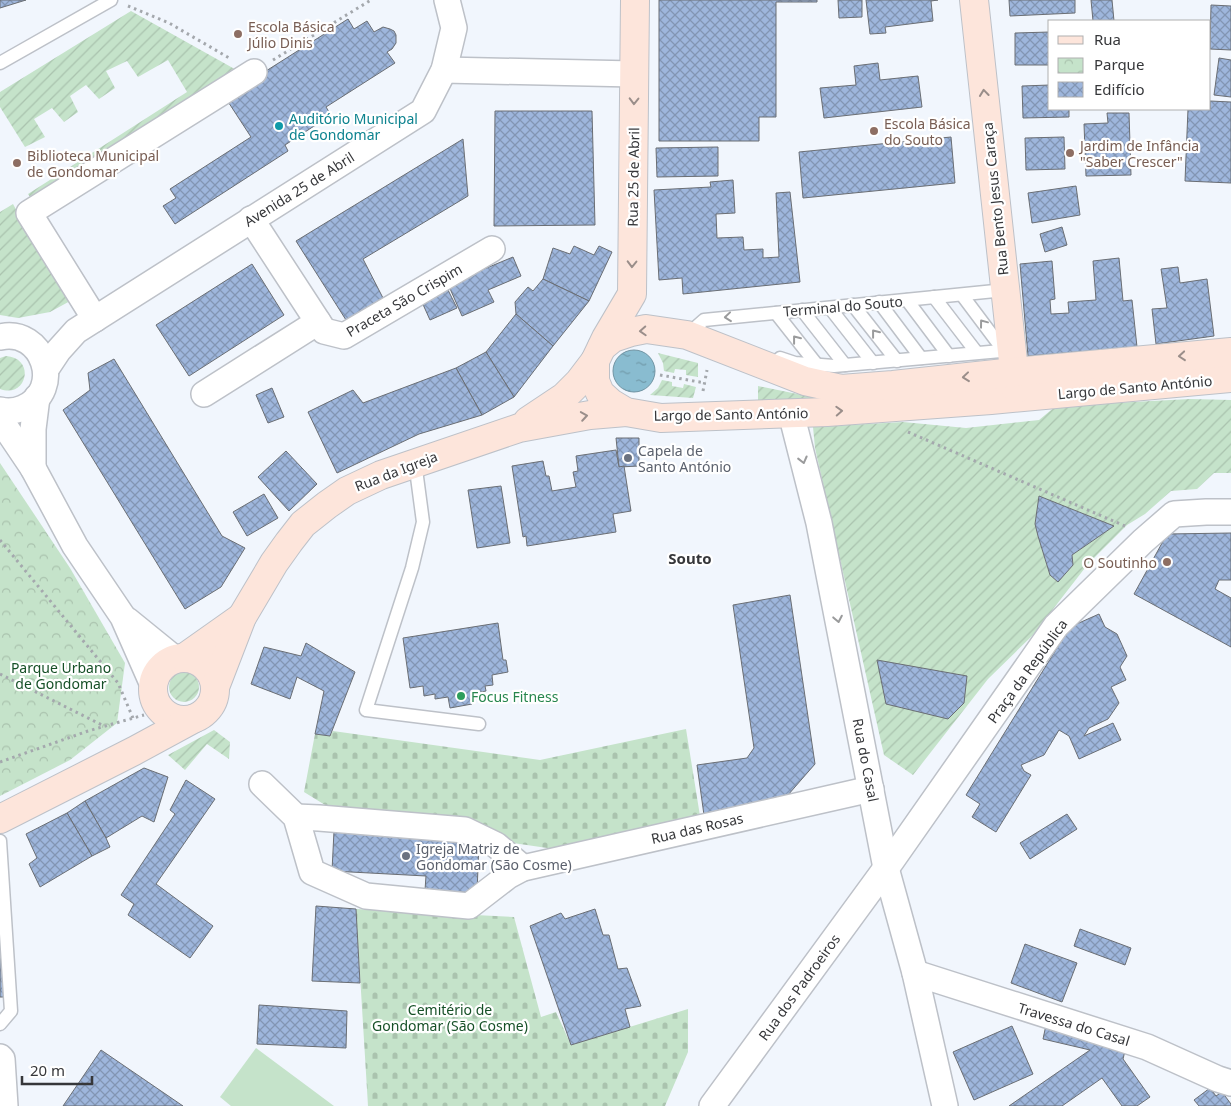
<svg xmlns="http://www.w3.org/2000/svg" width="1231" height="1106" font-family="'Noto Sans',sans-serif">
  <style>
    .cemetery { fill: url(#cemetery-stones) }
    .park { fill: url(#park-crowns) }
    .garden { fill: url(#garden-furrows); fill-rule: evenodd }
    .pitch { fill: #c5e3ca }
    .water { fill: url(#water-ripples); stroke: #7094a3 }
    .building { fill: url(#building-cross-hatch); stroke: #6a6e74 }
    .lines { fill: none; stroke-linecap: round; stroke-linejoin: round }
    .lane-casing { stroke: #bdc1c8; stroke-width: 15 }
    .street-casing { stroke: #bdc1c8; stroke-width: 28 }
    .secondary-casing { stroke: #bdc1c8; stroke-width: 30 }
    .path { stroke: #a4a8ad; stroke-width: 3; stroke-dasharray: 2.5 4; stroke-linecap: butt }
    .lane { stroke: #fff; stroke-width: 12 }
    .street { stroke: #fff; stroke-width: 25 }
    .secondary { stroke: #fde5db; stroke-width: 28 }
    .oneway { stroke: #9a8e8a }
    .oneway2 { stroke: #9a9b9c }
    .education-dot { fill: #8d6e63; stroke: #fff; stroke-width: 2 }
    .culture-dot { fill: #0f9aa8; stroke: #fff; stroke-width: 2 }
    .worship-dot { fill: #6b7280; stroke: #fff; stroke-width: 2 }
    .leisure-dot { fill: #2e9e5b; stroke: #fff; stroke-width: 2 }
    .labels { text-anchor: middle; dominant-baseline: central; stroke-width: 4.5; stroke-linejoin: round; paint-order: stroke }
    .education-label { font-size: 14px; fill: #785e54; stroke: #fff; text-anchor: start }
    .culture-label { font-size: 14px; fill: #0d838f; stroke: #fff; text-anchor: start }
    .street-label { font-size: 14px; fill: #36373a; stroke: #fff }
    .worship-label { font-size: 14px; fill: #5b616d; stroke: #fff; text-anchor: start }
    .park-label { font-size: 14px; fill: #165027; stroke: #fff }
    .leisure-label { font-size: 14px; fill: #27864d; stroke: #fff; text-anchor: start }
    .neighbourhood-label { font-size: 15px; font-weight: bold; fill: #36373a; stroke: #fff }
  </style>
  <defs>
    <pattern id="cemetery-stones" width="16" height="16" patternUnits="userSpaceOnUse" patternTransform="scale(1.25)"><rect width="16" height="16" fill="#c5e3ca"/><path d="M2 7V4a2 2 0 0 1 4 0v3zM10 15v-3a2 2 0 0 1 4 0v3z" fill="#aac3ae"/></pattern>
    <pattern id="park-crowns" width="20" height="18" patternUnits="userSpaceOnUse" patternTransform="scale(1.25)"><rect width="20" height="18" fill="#c5e3ca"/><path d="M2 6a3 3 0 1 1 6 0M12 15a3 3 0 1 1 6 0" fill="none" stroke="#aac3ae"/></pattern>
    <pattern id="garden-furrows" width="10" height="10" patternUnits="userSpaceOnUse" patternTransform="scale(1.25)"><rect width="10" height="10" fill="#c5e3ca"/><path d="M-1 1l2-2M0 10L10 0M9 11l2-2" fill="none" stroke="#aac3ae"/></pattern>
    <pattern id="water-ripples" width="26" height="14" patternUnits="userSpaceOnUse" patternTransform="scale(1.25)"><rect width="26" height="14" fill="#89bcd0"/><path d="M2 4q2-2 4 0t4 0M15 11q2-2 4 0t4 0" fill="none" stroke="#719aaa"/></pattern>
    <pattern id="building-cross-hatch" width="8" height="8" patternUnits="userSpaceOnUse" patternTransform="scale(1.25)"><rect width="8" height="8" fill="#9eb6dc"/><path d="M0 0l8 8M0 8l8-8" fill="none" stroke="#8295b3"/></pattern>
  </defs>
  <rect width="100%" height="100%" fill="#f1f6fd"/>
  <g class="cemetery">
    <polygon points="686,729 700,816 554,849 499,841 338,813 304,792 315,734 330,736 333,731 540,760"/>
    <polygon points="356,909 514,917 541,1017 556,1012 571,1045 688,1009 688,1052 665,1106 368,1106"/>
  </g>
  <polygon class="park" points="0,463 70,568 125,663 117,723 70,760 0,796"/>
  <g class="garden">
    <polygon points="131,11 240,72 34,203 28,194 187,92 168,60 138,77 127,61 106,71 115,88 99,99 86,85 70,96 78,112 64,122 52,108 34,119 45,137 25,147 0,107 0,92"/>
    <polygon points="13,204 19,215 16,217 72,300 50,312 18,318 0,315 0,212"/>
    <polygon points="658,353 698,363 698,377 686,375 686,370 675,369 674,373 664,371 663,363"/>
    <path d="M6,356C36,358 27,399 0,389V358Z"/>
    <polygon points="662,380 672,382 672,386 683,388 684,384 696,387 693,398 650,395 658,388"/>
    <polygon points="988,385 989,390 851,403 758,403 758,386 812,397 866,399"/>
    <path d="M1190,399L1231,400V473H1214L1197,489L1171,491L1145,514L1127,525L1088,564L1033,635L988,679L913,775L884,755L815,448L813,427L903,422L966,428L1039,420L1056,406ZM1039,496L1114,526L1072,555L1073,565L1058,582L1050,575L1038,536L1035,524Z"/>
    <circle cx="184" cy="687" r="15"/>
    <polygon points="214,730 230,742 229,759 207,744 185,770 168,755"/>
  </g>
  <polygon class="pitch" points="256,1048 334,1106 231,1106 220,1097"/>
  <circle class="water" cx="634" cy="371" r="21"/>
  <g class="building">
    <polygon points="0,0 26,0 0,8"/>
    <polygon points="659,0 817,0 817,2 776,2 776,117 759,117 759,141 659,141"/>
    <polygon points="838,0 862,0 862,17 839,18"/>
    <polygon points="866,0 938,0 931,1 933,21 885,27 886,33 870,34"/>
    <polygon points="1009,0 1075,0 1075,13 1010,16"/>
    <polygon points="1091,0 1112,0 1114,21 1093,21"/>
    <polygon points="1211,5 1231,6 1231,50 1210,49"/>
    <polygon points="348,19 354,29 367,21 374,32 383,27 390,29 394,31 396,35 396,43 392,49 387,52 395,63 326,107 331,115 285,145 288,151 175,224 163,206 176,198 170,189 251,137 225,97"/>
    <polygon points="1050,32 1050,65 1015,65 1015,33"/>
    <polygon points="1219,58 1231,60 1231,97 1214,95"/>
    <polygon points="878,63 880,80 918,76 922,107 824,118 820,88 856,85 854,66"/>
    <polygon points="1050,85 1050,109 1069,109 1069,117 1023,118 1022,86"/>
    <polygon points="1210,101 1231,102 1231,183 1185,181 1188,109 1210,109"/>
    <polygon points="495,111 592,111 595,225 494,226"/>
    <polygon points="1107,113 1129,113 1131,175 1086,176 1084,124 1108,123"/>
    <polygon points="951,137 955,183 803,198 799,152"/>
    <polygon points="1064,137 1065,169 1026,170 1025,138"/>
    <polygon points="463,139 468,196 363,259 383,298 346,320 296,241"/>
    <polygon points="718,147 718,176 657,177 656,148"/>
    <polygon points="733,180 735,213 716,214 717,238 743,237 744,250 763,249 763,258 779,257 776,193 790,192 800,282 683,294 682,278 659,280 654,190 711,187 710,182"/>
    <polygon points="1076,186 1080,215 1032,223 1028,193"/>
    <polygon points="1062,227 1067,245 1045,252 1040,234"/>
    <polygon points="574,246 594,255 599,246 612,252 589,301 543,279 553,248 570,254"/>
    <polygon points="513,257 521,276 488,290 494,302 462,316 448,284"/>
    <polygon points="1119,258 1123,301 1132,300 1137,347 1028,356 1020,264 1052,261 1055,299 1050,300 1051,314 1069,313 1068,302 1096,300 1093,261"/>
    <polygon points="252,264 284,315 189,376 156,325"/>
    <polygon points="1178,267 1180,283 1207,279 1214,336 1156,344 1152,309 1167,308 1161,269"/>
    <polygon points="543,279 589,301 553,346 516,314 515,302 528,287 533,291"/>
    <polygon points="447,288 457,308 430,320 421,300"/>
    <polygon points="516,314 553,346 514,397 486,352"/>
    <polygon points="486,352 514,397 482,415 456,368"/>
    <polygon points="114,359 222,536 245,548 221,587 185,609 63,410 90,390 88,373"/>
    <polygon points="456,368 482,415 419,434 337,473 308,412 353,390 363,403"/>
    <polygon points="272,388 284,417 268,423 256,395"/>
    <polygon points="616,438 639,438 639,466 619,467"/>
    <polygon points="616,450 619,467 624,466 631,511 613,514 616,532 527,546 526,536 523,537 512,466 543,461 546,476 549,476 552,491 576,487 573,472 578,471 576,456"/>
    <polygon points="286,451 317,484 289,511 258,477"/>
    <polygon points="501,486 510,543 477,548 468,490"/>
    <polygon points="264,494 278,518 247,536 233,512"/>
    <polygon points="1039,496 1114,526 1072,555 1073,565 1058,582 1050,575 1038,536 1035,524"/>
    <polygon points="1231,533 1231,580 1219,580 1215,589 1231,598 1231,647 1134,594 1167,534"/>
    <polygon points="790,595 815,764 781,803 704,815 697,765 747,758 754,748 733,605"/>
    <polygon points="1099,614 1105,627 1117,634 1127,656 1120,667 1126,680 1111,687 1119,703 1108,719 1089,728 1084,736 1113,723 1121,740 1079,759 1069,736 1059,730 1044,755 1021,765 1024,771 1031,775 996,832 972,817 980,804 966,795 1070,627"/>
    <polygon points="498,623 503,660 506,660 508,672 492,675 493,685 485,686 486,691 471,694 472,704 450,708 448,697 435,699 435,694 424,696 423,686 410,688 403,638"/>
    <polygon points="306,643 355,672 330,736 315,734 324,691 297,677 290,699 251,684 264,647 301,656"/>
    <polygon points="877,660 967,676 964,703 948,719 886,704"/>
    <polygon points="144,768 168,777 154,822 142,816 106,838 85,801"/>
    <polygon points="186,780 215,799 156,884 213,926 190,958 128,915 134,904 121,895 175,814 170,810"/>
    <polygon points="85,801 106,838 110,847 92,856 67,813"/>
    <polygon points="67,813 92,856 40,887 29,864 37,858 26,834"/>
    <polygon points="1067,814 1077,829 1030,859 1020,843"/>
    <polygon points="334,831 479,841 477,893 425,890 426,876 332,871"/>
    <polygon points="316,906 356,909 360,983 312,981"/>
    <polygon points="595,909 603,935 609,935 618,969 627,968 641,1006 625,1009 630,1027 571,1045 530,926 561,913 565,919"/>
    <polygon points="1080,929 1131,948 1125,965 1074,946"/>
    <polygon points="0,930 6,997 0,997"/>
    <polygon points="1025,944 1077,963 1062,1002 1011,983"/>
    <polygon points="259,1005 347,1011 346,1048 257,1044"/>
    <polygon points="1046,1025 1127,1043 1123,1059 1150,1097 1137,1106 1122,1106 1102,1078 1062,1106 1009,1106 1090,1050 1043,1039"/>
    <polygon points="1012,1026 1033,1074 974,1100 953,1052"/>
    <polygon points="101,1050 183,1106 63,1106"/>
    <polygon points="1210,1088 1216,1096 1222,1092 1231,1104 1231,1106 1199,1106 1194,1100"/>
  </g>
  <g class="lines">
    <g class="lane-casing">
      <g id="lane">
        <polyline points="0,63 111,0"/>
        <polyline points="962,295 1004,351"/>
        <polyline points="934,297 977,353"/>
        <polyline points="907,300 949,356"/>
        <polyline points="879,302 921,358"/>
        <polyline points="853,305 897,361"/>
        <polyline points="830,308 873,363"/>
        <polyline points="802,310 845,365"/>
        <polyline points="776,313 817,365"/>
        <polyline points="687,335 704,320 1005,290"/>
        <polyline points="780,358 795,363 834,366 1012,350"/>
        <polyline points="415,462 423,522 412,568 366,710 479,724"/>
        <polyline points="0,841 11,1011 0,1024"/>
      </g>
    </g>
    <g class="street-casing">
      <g id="street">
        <polyline points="444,70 634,74"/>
        <polyline points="251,219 324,331 344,336 492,249"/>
        <polyline points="95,319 29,213 254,72"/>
        <path d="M0,337C43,327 65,390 23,408C16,411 8,412 0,410"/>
        <polyline points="46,369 58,351 76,331 423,111 444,70 454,28 447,0"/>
        <polyline points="204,394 318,322"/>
        <polyline points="791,413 819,523 886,868 915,973 945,1106"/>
        <polyline points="0,419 33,468 75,546 123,617 153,685"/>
        <polyline points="33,468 33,429 37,397"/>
        <polyline points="127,620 175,659"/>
        <polyline points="262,784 296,817 312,872 366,896 469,906 508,876 523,868 871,789"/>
        <polyline points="296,817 319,818 465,830 496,845 523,868"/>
        <polyline points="915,973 1147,1047 1218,1079 1231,1083"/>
        <polyline points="0,1057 2,1059 5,1106"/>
        <polyline points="712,1106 892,860 1056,626 1143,541 1174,514 1206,512 1231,512"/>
      </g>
    </g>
    <g class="secondary-casing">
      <g id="secondary">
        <polyline points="635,0 632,294 606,338 595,361 595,381 600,393 611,403 626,412 661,418 827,412 991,400 1231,378"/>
        <polyline points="974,0 1016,389"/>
        <polyline points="602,347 613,338 631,332 646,329 687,335 805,381 841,389 893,385 1014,372 1231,352"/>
        <polyline points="528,421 564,397 579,382 595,361"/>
        <circle cx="184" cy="689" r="31"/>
        <polyline points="184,658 242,617"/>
        <polyline points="215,687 242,617 274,563 289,542 303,524 327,505 347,491 381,475 519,428 590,415 626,412"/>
        <polyline points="0,819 134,751 193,719"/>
      </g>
    </g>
    <g class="path">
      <polyline points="128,6 169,23 231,59"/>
      <polyline points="273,60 371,0"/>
      <polyline points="660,375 705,383"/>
      <polyline points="703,391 707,370"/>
      <polyline points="908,432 1125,526"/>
      <polyline points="0,540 118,683 133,718"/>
      <polyline points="0,674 104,726"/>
      <polyline points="0,762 88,731 144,715"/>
    </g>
    <use href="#lane" class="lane"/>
    <use href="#street" class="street"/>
    <use href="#secondary" class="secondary"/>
  </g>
  <defs><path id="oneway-chevron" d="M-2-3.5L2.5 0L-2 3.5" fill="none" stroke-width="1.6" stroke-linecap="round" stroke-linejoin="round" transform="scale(1.25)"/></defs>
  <g class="oneway">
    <use href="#oneway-chevron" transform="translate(984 93) rotate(-96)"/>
    <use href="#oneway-chevron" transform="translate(634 101) rotate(91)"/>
    <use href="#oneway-chevron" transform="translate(632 264) rotate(91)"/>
    <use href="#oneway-chevron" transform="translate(643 331) rotate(177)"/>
    <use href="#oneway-chevron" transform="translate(1182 356) rotate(175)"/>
    <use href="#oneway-chevron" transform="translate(966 377) rotate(174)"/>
    <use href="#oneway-chevron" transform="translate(839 411) rotate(-3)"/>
    <use href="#oneway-chevron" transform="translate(584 416) rotate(-9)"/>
  </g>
  <g class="oneway2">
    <use href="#oneway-chevron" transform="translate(728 317) rotate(174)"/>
    <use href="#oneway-chevron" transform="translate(983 323) rotate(-127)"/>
    <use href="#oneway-chevron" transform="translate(875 333) rotate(-128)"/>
    <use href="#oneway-chevron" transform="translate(796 339) rotate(-128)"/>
    <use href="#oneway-chevron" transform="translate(803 460) rotate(76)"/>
    <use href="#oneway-chevron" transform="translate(838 619) rotate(79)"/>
  </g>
  <g class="education-dot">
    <circle cx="238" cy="34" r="5"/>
    <circle cx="874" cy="131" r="5"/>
    <circle cx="1070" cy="153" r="5"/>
    <circle cx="17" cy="163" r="5"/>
    <circle cx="1167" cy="562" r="5"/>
  </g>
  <circle class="culture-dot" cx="279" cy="126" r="5"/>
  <g class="worship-dot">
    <circle cx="628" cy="458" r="5"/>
    <circle cx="406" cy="856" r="5"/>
  </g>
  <circle class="leisure-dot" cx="461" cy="696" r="5"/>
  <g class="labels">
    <g class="education-label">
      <text x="248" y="26">Escola Básica<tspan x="248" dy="16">Júlio Dinis</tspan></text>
      <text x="884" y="123">Escola Básica<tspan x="884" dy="16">do Souto</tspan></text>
      <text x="1080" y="145">Jardim de Infância<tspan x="1080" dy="16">"Saber Crescer"</tspan></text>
      <text x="27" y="155">Biblioteca Municipal<tspan x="27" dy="16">de Gondomar</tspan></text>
      <text x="1157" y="562" text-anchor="end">O Soutinho</text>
    </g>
    <g class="culture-label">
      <text x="289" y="118">Auditório Municipal<tspan x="289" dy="16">de Gondomar</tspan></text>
    </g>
    <g class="street-label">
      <text transform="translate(633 177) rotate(-89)">Rua 25 de Abril</text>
      <text transform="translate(299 189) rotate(-32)">Avenida 25 de Abril</text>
      <text transform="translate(995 199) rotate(-96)">Rua Bento Jesus Caraça</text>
      <text transform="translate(404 300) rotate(-30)">Praceta São Crispim</text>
      <text transform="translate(843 306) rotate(-5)">Terminal do Souto</text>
      <text transform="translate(1135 387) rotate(-5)">Largo de Santo António</text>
      <text transform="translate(731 414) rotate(-1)">Largo de Santo António</text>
      <text transform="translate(396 471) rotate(-21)">Rua da Igreja</text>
      <text transform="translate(1027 671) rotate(-54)">Praça da República</text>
      <text transform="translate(866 760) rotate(79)">Rua do Casal</text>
      <text transform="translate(697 828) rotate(-13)">Rua das Rosas</text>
      <text transform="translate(799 987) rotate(-54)">Rua dos Padroeiros</text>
      <text transform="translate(1074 1024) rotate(17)">Travessa do Casal</text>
    </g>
    <g class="worship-label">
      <text x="638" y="450">Capela de<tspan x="638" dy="16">Santo António</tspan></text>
      <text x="416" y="848">Igreja Matriz de<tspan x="416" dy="16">Gondomar (São Cosme)</tspan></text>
    </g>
    <g class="park-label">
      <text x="61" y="667">Parque Urbano<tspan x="61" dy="16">de Gondomar</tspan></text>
      <text x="450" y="1009">Cemitério de<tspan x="450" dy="16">Gondomar (São Cosme)</tspan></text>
    </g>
    <g class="leisure-label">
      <text x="471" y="696">Focus Fitness</text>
    </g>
    <g class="neighbourhood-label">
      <text x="690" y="558">Souto</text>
    </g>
  </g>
  <rect x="1048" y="20" width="162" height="90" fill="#ffffff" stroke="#afafb0"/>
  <rect x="1058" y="36" width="25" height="8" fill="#fde5db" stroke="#afafb0"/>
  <text x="1094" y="45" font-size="15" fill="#36373a">Rua</text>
  <rect x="1058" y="58" width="25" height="15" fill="url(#park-crowns)" stroke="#afafb0"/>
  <text x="1094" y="70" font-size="15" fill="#36373a">Parque</text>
  <rect x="1058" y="82" width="25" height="15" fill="url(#building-cross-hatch)" stroke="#afafb0"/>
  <text x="1094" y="95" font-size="15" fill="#36373a">Edifício</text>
  <path d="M22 1076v8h70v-8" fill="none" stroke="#36373a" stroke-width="2.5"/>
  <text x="30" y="1076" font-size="15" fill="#36373a" stroke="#ffffff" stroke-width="4" paint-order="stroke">20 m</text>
</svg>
